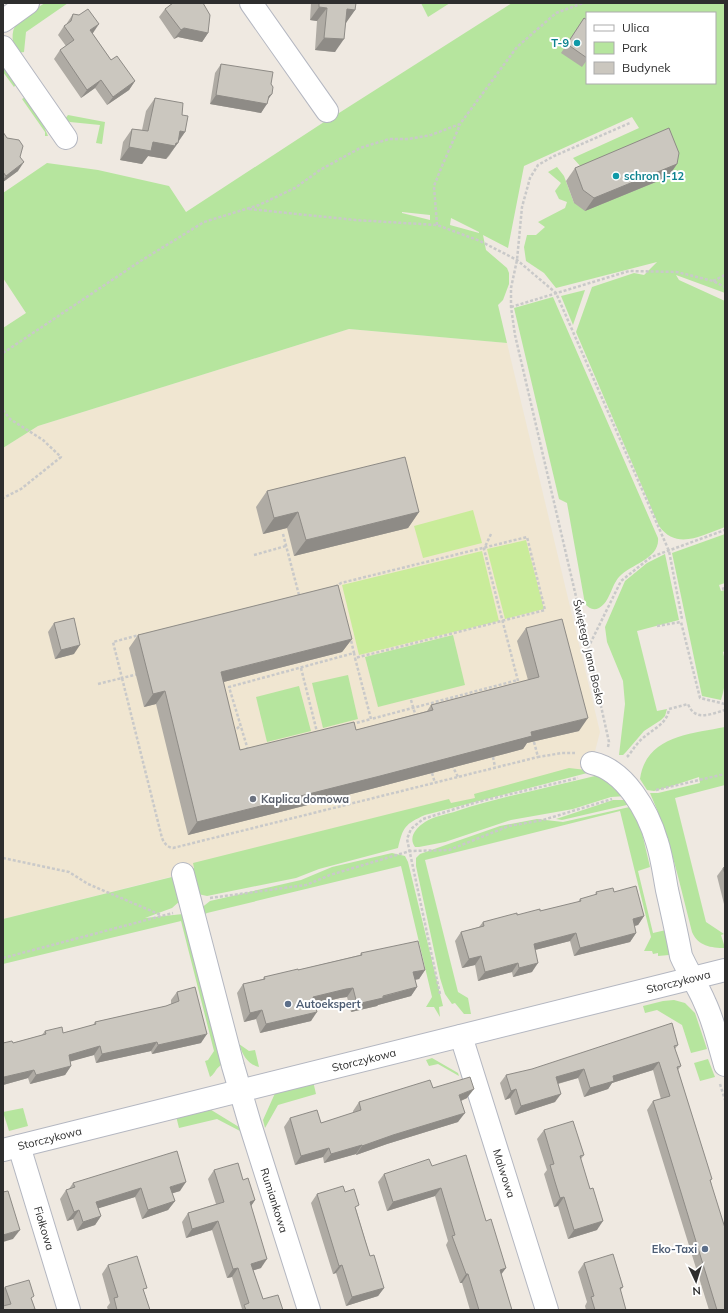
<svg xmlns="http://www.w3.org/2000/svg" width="728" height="1313" font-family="Mulish,sans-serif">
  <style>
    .education { fill: #f0e6d1 }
    .green { fill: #b6e59e; fill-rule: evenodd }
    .pitch { fill: #c9ec9a }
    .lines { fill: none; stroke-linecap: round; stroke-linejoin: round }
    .minor-casing { stroke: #b4b7c1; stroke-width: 24 }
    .path { stroke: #c9c9c9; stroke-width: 2.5; stroke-dasharray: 3 2; stroke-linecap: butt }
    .minor { stroke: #fff; stroke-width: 22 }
    .wall { fill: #afaba4 }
    .shaded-wall { fill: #8e8b86 }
    .building { fill: #cbc7bf; stroke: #8e8b86 }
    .culture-dot { fill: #0f9aa8; stroke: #fff; stroke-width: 1.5 }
    .worship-dot { fill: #6b7280; stroke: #fff; stroke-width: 1.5 }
    .service-dot { fill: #5c6f8a; stroke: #fff; stroke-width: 1.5 }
    .labels { text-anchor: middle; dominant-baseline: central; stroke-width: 4; stroke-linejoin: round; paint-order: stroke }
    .culture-label { font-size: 11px; font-weight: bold; fill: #0d838f; stroke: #fff; text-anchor: end }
    .street-label { font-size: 11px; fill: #2e2e2e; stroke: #fff }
    .worship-label { font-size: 11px; font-weight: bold; fill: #5b616d; stroke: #fff; text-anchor: start }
    .service-label { font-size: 11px; font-weight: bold; fill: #4e5e75; stroke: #fff; text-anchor: start }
  </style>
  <rect width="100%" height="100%" fill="#efe9e1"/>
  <polygon class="education" points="349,329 507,343 600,732 592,763 587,772 3,919 3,448 38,426"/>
  <g class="green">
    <path d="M45,3H68L26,32L24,52L18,53C12,45 10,32 17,23C22,16 37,8 45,3Z"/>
    <polygon points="421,3 450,3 428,17"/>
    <path d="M512,3H725V293L676,275L679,280L725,301V527C702,535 677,551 659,526L576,332L592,287L634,273L644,275L657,262L556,288L544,273L526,261L524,247L527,235H536L545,227L538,222L565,208L567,202L559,199L555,191L561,183L548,172L557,167L564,176L574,203L582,168L573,158L639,128L632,117L524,166L508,248L483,235L486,250L507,268L509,273V284L503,300L498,305L507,343L349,329L38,426L3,448V328L26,313L3,278V193L47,163L98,170L169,186L186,212L324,122L269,43L291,42L339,113ZM587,13H715V83H587ZM402,212L430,215V220L402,213ZM451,218L479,232V233L450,225Z"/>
    <polygon points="3,65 17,83 14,87 3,72"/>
    <polygon points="25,97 43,124 48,136 45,136 45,132 22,99"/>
    <polygon points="68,115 105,122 102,144 96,143 100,125 70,122 65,119"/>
    <polygon points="585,290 573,325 561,296"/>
    <path d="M553,297L658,538C660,559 631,564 619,577C611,586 610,602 599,608C593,611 589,608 585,604L567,503L559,499L514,308Z"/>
    <path d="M725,534V583L719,585L721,591L725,590V651L723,652C727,667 726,685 721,700L702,696L672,553Z"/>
    <polygon points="665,554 679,620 637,631 657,711 667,709 665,716 661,720 644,731 626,752 623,755 619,755 625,704 623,681 607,642 605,627 625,581 647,563"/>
    <polygon points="453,635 465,685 378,707 365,657"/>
    <polygon points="348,675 358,719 323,728 312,683"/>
    <polygon points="299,686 311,731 267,742 256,697"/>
    <path d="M725,727V785L675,798L706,922L724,934L721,935L725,948C711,948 698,946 692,932C680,885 670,837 650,793H658L700,783L699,777L669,787L654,791L647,790L640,779C646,736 690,734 725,727Z"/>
    <path d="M569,768L595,771L425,815C405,824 403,827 398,848L319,869L296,878L207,896L198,894L192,869L194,868L193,863L449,799L451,803L475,798L474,794Z"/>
    <path d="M599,775L626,796L611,797L573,809L511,820L445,842L419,847H415C408,837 416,828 425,822C432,817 448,814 457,811C503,796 552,787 599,775Z"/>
    <polygon points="613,800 627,800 631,804 562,820 556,819"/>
    <polygon points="634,806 638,816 650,867 638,871 653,933 666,930 671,948 669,955 658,956 658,953 653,954 652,951 644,951 651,937 620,811 425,860 458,992 468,998 471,1014 464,1014 455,1003 452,1004 445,994 440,978 416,866 416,858 420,854 500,826 537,819 563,822"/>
    <polygon points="392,853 405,856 408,862 443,1006 439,1007 440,1017 434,1007 426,1007 432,997 401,866 207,913 202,916 200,909 210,901 301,880 332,867"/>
    <path d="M176,876L181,900L172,908L145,918L183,914L223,1064C215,1068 216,1073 210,1077L205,1061L208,1060L214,1051L181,921L3,964V919Z"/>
    <polygon points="674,1000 685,1003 695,1013 707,1049 691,1053 682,1025 657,1010 645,1013 643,1006 663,1001"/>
    <path d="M239,1044L249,1051L255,1050L259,1067C247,1064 243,1055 239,1044Z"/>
    <polygon points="432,1058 458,1073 459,1076 438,1064 429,1066 426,1060"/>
    <polygon points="708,1059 715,1077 700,1081 694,1063"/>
    <polygon points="313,1081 316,1094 278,1105 265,1128 263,1120 276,1091"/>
    <polygon points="23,1108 28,1126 9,1131 3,1112"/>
    <polygon points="208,1108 239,1127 240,1131 217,1119 179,1128 176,1116"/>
  </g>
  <g class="pitch">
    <polygon points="473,510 482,543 423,558 414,526"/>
    <polygon points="526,540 544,609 505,619 487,549"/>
    <polygon points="482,551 499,621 359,655 342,585"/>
  </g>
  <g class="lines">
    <g class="minor-casing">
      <g id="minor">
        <polyline points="251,3 327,111"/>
        <polyline points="3,21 28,3"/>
        <polyline points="3,47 66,138"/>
        <path d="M592,763C625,770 648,811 657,842C662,857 664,874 667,890C672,912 677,934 681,956C688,972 698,986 705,1003C714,1022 719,1045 725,1065"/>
        <path id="s1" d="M183,874L233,1066L250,1124L309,1310"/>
        <path id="s2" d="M461,1036L547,1310"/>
        <path id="s3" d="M19,1146L69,1310"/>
        <path id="s4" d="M3,1150L725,970"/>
      </g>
    </g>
    <g class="path">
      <polyline points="249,209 355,220 437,225 480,241 517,260 556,293 669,551 682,619"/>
      <polyline points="437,225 434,186 442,166 460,125"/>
      <polyline points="713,281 725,275"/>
      <polyline points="511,307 629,271 677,272 713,281 725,287"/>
      <polyline points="3,353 139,262 204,222 259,205 295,188 320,170 360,148 389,139 409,139 431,135 460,124 517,47 556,13 583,3"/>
      <polyline points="3,410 10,419 43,440 61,457 21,489 3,498"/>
      <polyline points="283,534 299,595 301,595"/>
      <polyline points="491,534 484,549 518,681"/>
      <polyline points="254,555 286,546"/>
      <polyline points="335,587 341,583 527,537 545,610 355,658 371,719 518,680"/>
      <polyline points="722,589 725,588"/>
      <polyline points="657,626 681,622 700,698 725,704"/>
      <polyline points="350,636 354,653"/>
      <polyline points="588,648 621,581 651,557 725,530"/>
      <polyline points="301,668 317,732"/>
      <polyline points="138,674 122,678 113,642 139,635"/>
      <path d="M98,684L122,678L162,838C164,843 167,847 173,848L538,757"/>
      <polyline points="411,700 416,717"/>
      <polyline points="352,724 371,719"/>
      <polyline points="233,732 240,726"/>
      <polyline points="534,742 538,757 562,753 575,753"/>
      <polyline points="608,747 609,742 588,648 515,335 511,307 511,288 517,260 522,207 530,178 538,165 554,156 630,123"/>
      <polyline points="248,750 229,687 354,653 355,658"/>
      <polyline points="493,757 495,767"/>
      <path d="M627,757C631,753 634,747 639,742C649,730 667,726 669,709L688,704C695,722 711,714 725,710"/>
      <polyline points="452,765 458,777"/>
      <polyline points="432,773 435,783"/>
      <polyline points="656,790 725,774"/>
      <polyline points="3,858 69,872 88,884 161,915"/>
      <polyline points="210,898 306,885 330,875 410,851 449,850 509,826 543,820 612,799"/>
      <polyline points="3,958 173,913"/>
      <polyline points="440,994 407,839 411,829 423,819 477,802 578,778"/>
      <polyline points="720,1084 725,1100"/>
    </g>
    <use href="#minor" class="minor"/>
  </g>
  <g class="wall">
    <polygon points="169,3 203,3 208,33 202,42 178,37 174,39 159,17 165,9 171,5"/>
    <polygon points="311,3 356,3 355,10 345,23 335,52 315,50 317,21 310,20"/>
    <polygon points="73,14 92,33 111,60 135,81 129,90 107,105 95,88 81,98 54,59 60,50 66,46 58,35 64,26 67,24 67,23"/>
    <polygon points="584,18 587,20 587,60 582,67 561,53"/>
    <polygon points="221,64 271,84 272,94 269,98 261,113 210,104 215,73"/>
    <polygon points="155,98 182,115 185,132 169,156 166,159 148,156 142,164 120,160 123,142 132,129 142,130 146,111"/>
    <polygon points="3,132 18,171 3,182"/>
    <polygon points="677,164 668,177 585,211 574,203 566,181 575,168"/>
    <polygon points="267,491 419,512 408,528 294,556 287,528 263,534 256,507"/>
    <polygon points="54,623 74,654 55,659 48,632"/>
    <polygon points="526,628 579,731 527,743 523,749 371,789 188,835 156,704 144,707 129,648 138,635 352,639 342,652 223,682 240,750 356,730 427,711 431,705 528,680 517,641"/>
    <polygon points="725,867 725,908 717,876 723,868"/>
    <polygon points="596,892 614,892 644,916 638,925 634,926 636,933 630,942 574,956 570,941 535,950 532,972 513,977 512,972 478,981 475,965 462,968 455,941 461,932 479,927 483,922 517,915 540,911 578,902 580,899 595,895"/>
    <polygon points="361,953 425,970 419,979 415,980 417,987 411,996 378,1005 377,1006 351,1012 347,997 340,998 315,1004 311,1021 260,1033 256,1019 244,1022 237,993 243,984 263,979 264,977 298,970 360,955"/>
    <polygon points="177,992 201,1043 152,1054 151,1051 96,1063 94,1055 70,1061 71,1066 65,1075 30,1084 28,1078 3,1085 3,1043 13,1043 42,1035 45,1031 63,1033 93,1025 95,1022 166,1006 171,1004 171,1000"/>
    <polygon points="678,1045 675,1049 681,1066 678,1070 711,1181 725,1310 709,1310 647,1110 653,1101 661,1099 653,1070 612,1083 608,1089 584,1097 578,1078 558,1084 555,1102 515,1115 510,1098 505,1100 500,1083 506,1075"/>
    <polygon points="433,1088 467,1098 461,1101 458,1122 387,1144 356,1155 356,1154 324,1163 323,1157 295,1165 284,1127 290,1118 321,1123 353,1113 353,1111 359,1102"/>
    <polygon points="544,1130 584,1155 581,1159 597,1230 568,1239 558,1206 554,1207 544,1174 547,1170 537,1139"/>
    <polygon points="432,1166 486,1221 506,1268 501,1274 512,1310 470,1310 462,1283 460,1283 446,1245 448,1241 435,1196 387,1211 378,1182 384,1174"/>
    <polygon points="214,1170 243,1180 255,1200 251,1206 261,1268 253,1270 263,1299 283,1310 241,1310 242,1309 232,1277 227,1278 212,1230 186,1238 182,1222 188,1213 216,1204 208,1179"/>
    <polygon points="73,1183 180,1191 172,1193 175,1201 168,1210 142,1219 135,1197 98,1208 101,1216 95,1225 77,1231 73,1219 67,1221 60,1199 66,1190 69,1189"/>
    <polygon points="345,1192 356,1209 370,1256 384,1288 378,1296 346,1306 336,1273 333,1274 311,1203 317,1194"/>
    <polygon points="584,1263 623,1287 620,1291 626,1310 586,1310 585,1306 587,1302 578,1272"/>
    <polygon points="108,1265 144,1292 150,1310 108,1310 107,1307 110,1303 102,1274"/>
    <polygon points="5,1287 32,1300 35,1309 34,1310 3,1310 3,1290"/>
  </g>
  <g class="shaded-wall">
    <polygon points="319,7 327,8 317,21 310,20"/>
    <polygon points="347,9 355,10 346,23 338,22"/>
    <polygon points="99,24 93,33 84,39 90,30"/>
    <polygon points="184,28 208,33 202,42 178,37 174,39 181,30"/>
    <polygon points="324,38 344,39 335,52 315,50"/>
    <polygon points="101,80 95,88 81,98 87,90"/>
    <polygon points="135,81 129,90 107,105 113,97"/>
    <polygon points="272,94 266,102 267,104 261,113 210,104 216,95 269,96"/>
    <polygon points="180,131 185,132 177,143 178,143 166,159 148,156 142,164 120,160 129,147 153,142"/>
    <polygon points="24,162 18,171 3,182 3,180 6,176"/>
    <polygon points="677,164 668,177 585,211 594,198"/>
    <polygon points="298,512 287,528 263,534 274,518"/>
    <polygon points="419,512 408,528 294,556 306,540"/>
    <polygon points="352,639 342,652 212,685 221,672"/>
    <polygon points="80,645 74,654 55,659 61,650"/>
    <polygon points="165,691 156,704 144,707 153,694"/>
    <polygon points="588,718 579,731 527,743 523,749 371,789 188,835 197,822 531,732"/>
    <polygon points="644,916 638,925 627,928 633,919"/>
    <polygon points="576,933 570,941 527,952 534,944"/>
    <polygon points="636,933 630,942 574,956 580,948"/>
    <polygon points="481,956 475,965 462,968 469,959"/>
    <polygon points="518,963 512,972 478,981 485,972"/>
    <polygon points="538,963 532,972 513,977 519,968"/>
    <polygon points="425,970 419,979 407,981 413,972"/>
    <polygon points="417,987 411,996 378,1005 377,1006 351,1012 357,1004"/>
    <polygon points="353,988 347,997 340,998 307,1006 313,997 346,989"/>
    <polygon points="262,1010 256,1019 244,1022 250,1013"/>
    <polygon points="317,1012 311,1021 260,1033 266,1024"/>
    <polygon points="207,1034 201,1043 152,1054 158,1045"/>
    <polygon points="157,1042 151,1051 96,1063 102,1054"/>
    <polygon points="100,1046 94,1055 62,1064 69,1055"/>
    <polygon points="659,1062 653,1070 612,1083 608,1089 584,1097 590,1088 613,1076"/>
    <polygon points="71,1066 65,1075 30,1084 36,1075"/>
    <polygon points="584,1069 578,1078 549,1086 556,1077"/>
    <polygon points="34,1070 28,1078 3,1085 3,1078 4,1077"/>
    <polygon points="474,1089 467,1098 453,1104 459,1095"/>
    <polygon points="516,1089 510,1098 505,1100 511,1091"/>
    <polygon points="561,1094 555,1102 515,1115 521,1106"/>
    <polygon points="465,1113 458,1122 387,1144 356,1155 362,1146 393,1135"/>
    <polygon points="362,1145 356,1154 324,1163 331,1154"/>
    <polygon points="329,1148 323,1157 295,1165 301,1156"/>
    <polygon points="186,1182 180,1191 164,1196 170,1187"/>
    <polygon points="141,1188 135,1197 90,1211 96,1202"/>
    <polygon points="441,1188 435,1196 387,1211 393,1202"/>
    <polygon points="564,1197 558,1206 554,1207 560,1198"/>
    <polygon points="255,1200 249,1209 250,1202"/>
    <polygon points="175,1201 168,1210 142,1219 148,1210"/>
    <polygon points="79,1210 73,1219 67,1221 74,1212"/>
    <polygon points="101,1216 95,1225 77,1231 83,1222"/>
    <polygon points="218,1221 212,1230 186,1238 192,1229"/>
    <polygon points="603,1221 597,1230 568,1239 574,1230"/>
    <polygon points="20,1230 13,1239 3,1242 3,1235"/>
    <polygon points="267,1259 261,1268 245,1273 251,1264"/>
    <polygon points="342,1265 336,1273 333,1274 339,1266"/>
    <polygon points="238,1268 232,1277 227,1278 233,1269"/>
    <polygon points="506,1268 500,1276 500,1270"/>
    <polygon points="466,1274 468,1274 462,1283 460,1283"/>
    <polygon points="384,1288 378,1296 346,1306 352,1297"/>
  </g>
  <g class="building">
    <polygon points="173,3 203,3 210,15 208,33 184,28 181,30 165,9"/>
    <polygon points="319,3 356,3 355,10 347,9 344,39 324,38 327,8 319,7"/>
    <polygon points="88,9 99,24 90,30 111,60 117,56 135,81 113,97 101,80 87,90 60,50 74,40 64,26 71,21 73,14 79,15"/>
    <polygon points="584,18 587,20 587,58 567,44"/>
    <polygon points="221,64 273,72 271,84 273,87 272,94 269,96 267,104 216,95"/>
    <polygon points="155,98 183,103 182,115 188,116 185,132 180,131 178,143 176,143 175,146 153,142 151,151 129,147 132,129 148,131"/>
    <polygon points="669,128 679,153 677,164 594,198 583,190 575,168"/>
    <polygon points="3,132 7,138 19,140 23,146 20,157 24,162 6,176 3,172"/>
    <polygon points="405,457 419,512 306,540 298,512 274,518 267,491"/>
    <polygon points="338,585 352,639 221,672 240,750 354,722 356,730 433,710 431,705 539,677 526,628 562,619 588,718 531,732 532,736 380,776 197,822 165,691 153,694 138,635"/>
    <polygon points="74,618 80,645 61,650 54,623"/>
    <polygon points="725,867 725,874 723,868"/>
    <polygon points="636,886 644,916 633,919 636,933 580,948 576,933 534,944 538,963 519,968 518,963 485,972 481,956 469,959 461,932 484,926 483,922 517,913 517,915 540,909 540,911 581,901 580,899 597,894 596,892 613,888 614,892"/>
    <polygon points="418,941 425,970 413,972 417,987 383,996 383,998 357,1004 353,988 346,989 313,997 317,1012 266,1024 262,1010 250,1013 243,984 265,979 264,977 298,969 298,970 362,955 361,953"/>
    <polygon points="195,987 207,1034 158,1045 157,1042 102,1054 100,1046 69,1055 71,1066 36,1075 34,1070 4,1077 5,1082 3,1082 3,1043 12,1041 13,1043 46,1034 45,1031 62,1027 63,1033 96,1024 95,1022 166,1006 179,1001 177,992"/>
    <polygon points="672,1023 678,1045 674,1046 681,1066 677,1067 712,1179 710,1180 725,1228 725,1310 717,1310 653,1101 670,1096 659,1062 613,1076 614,1081 590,1088 584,1069 556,1077 561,1094 521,1106 516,1089 511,1091 506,1075 532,1069"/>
    <polygon points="470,1077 474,1089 459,1095 465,1113 393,1135 362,1146 362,1145 331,1154 329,1148 301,1156 290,1118 317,1110 321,1123 361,1110 359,1102 430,1080 433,1088"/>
    <polygon points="573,1121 584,1155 580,1156 590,1189 593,1188 603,1221 574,1230 564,1197 560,1198 555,1182 550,1165 554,1164 544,1130"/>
    <polygon points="177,1151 186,1182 170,1187 175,1201 148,1210 141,1188 96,1202 101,1216 83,1222 79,1210 74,1212 66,1190 75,1187 73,1183"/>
    <polygon points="466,1155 486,1221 491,1219 506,1268 500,1270 512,1310 479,1310 468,1274 466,1274 452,1236 455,1235 441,1188 393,1202 384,1174 429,1159 432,1166"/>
    <polygon points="238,1163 243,1180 248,1178 255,1200 250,1202 267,1259 251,1264 263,1299 278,1295 283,1310 246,1310 244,1305 249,1303 238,1268 233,1269 218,1221 192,1229 188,1213 224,1202 214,1170"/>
    <polygon points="343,1186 345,1192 354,1189 359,1205 355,1207 365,1240 370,1256 374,1255 384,1288 352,1297 342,1265 339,1266 317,1194"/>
    <polygon points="8,1191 20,1230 3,1235 3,1192"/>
    <polygon points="613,1254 623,1287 620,1288 626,1310 595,1310 591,1297 594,1296 584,1263"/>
    <polygon points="137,1256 147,1288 143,1289 150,1310 117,1310 114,1298 118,1297 108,1265"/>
    <polygon points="29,1280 34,1296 31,1298 35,1309 31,1310 3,1310 3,1306 11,1304 5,1287"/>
  </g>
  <g class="culture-dot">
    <circle cx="577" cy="43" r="4"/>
    <circle cx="616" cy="176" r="4"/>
  </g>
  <circle class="worship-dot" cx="253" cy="799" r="4"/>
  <g class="service-dot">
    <circle cx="288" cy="1004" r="4"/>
    <circle cx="705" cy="1249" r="4"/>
  </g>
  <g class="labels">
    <g class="culture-label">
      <text x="569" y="43">T-9</text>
      <text x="624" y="176" text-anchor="start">schron J-12</text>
    </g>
    <g class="street-label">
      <text transform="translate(589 652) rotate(77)">Świętego Jana Bosko</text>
      <text stroke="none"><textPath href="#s4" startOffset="696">Storczykowa</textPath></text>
      <text stroke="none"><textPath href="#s4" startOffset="372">Storczykowa</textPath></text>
      <text stroke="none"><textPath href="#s4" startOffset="48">Storczykowa</textPath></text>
      <text stroke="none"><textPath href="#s2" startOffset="144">Malwowa</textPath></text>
      <text stroke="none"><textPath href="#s1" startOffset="339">Rumiankowa</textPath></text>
      <text stroke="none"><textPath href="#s3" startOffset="86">Fiołkowa</textPath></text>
    </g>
    <g class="worship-label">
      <text x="261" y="799">Kaplica domowa</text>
    </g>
    <g class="service-label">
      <text x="296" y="1004">Autoekspert</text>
      <text x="697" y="1249" text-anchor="end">Eko-Taxi</text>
    </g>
  </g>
  <rect width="728" height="1313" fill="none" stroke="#2e2e2e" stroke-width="8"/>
  <rect x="586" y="12" width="130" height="72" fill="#ffffff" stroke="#ababab"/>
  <rect x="594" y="25" width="20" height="6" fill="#ffffff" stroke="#ababab"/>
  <text x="622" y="32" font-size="12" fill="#2e2e2e">Ulica</text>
  <rect x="594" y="42" width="20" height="12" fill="#b6e59e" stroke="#ababab"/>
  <text x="622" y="52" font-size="12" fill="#2e2e2e">Park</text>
  <rect x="594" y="62" width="20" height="12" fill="#cbc7bf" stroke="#ababab"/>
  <text x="622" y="72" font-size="12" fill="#2e2e2e">Budynek</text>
  <g transform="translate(696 1281) rotate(176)" stroke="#ffffff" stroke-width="3" paint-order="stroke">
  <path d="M0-3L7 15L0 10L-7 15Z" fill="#2e2e2e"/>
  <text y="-6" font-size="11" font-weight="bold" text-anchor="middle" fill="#2e2e2e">N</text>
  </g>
</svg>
